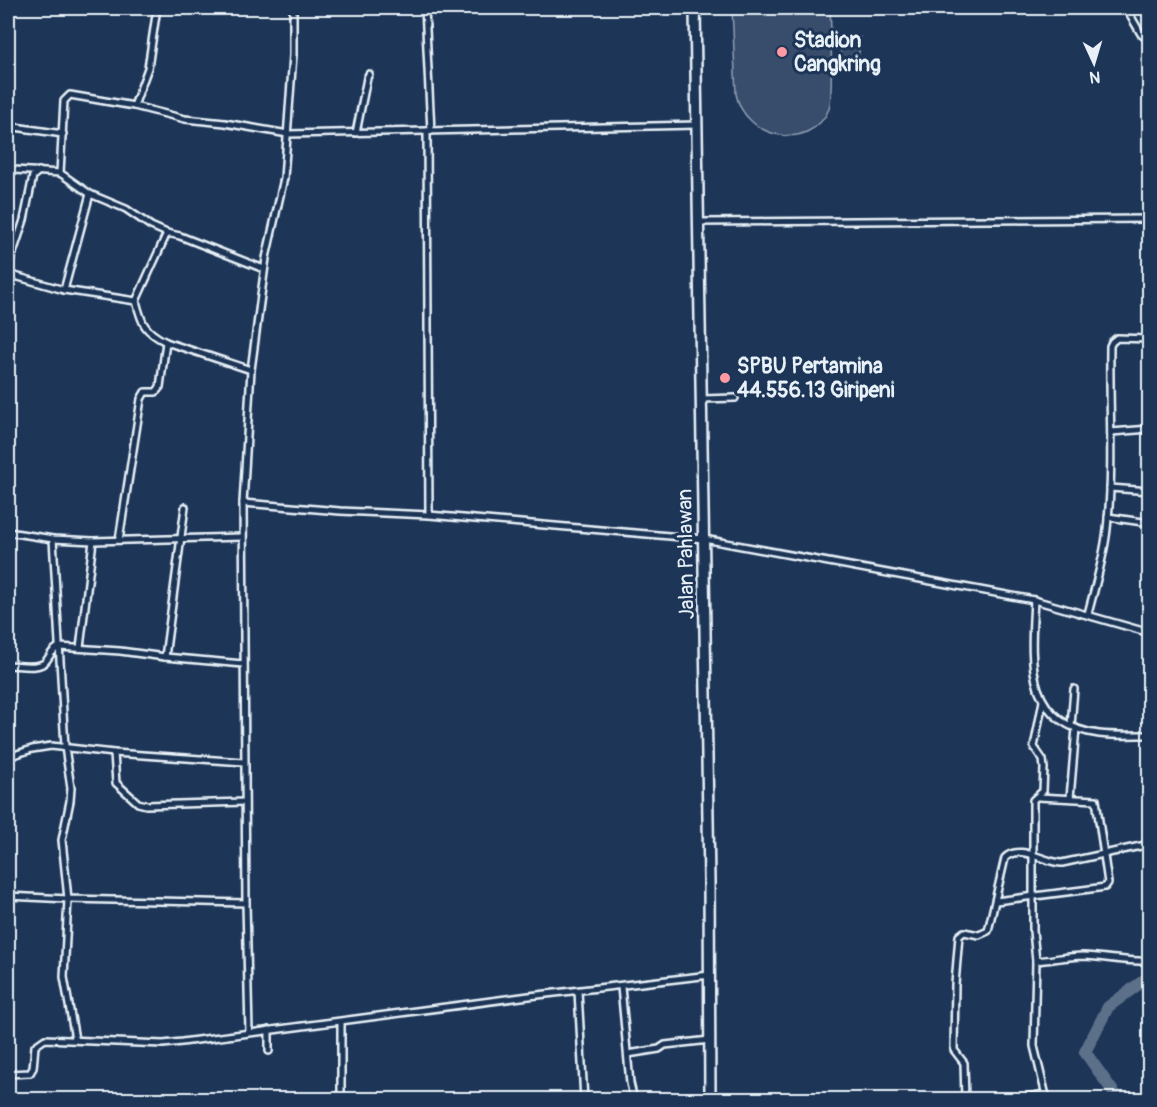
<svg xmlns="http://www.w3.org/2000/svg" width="1157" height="1107" font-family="Pangolin,sans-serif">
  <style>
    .pitch { fill: #374d6c; stroke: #909fb2; stroke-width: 1.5 }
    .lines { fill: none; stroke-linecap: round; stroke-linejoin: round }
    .river { stroke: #5d7089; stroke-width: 12 }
    .street-casing { stroke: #e8f1f8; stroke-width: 10 }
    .primary-casing { stroke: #e8f1f8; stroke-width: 14 }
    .street { stroke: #1d3557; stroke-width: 5 }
    .primary { stroke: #1d3557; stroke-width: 9 }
    .poi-dot { fill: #ff9aa2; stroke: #1d3557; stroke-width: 2 }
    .labels { text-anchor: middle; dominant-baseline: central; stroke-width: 6; stroke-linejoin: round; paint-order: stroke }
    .poi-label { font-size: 21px; font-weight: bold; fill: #e8f1f8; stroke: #1d3557; text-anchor: start }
    .street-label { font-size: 21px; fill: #e8f1f8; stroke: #1d3557 }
  </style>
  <rect width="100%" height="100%" fill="#1d3557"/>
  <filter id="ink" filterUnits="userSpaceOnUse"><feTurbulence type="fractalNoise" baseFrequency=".0167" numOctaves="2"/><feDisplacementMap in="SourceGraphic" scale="12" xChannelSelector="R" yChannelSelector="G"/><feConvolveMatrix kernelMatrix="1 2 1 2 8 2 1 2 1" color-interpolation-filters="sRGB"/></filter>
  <g filter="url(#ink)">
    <g class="pitch">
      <path d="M732,8H830C831,24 833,98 829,109C810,153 745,139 736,94Z"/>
      <polygon points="841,36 860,37 858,67 840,67"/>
    </g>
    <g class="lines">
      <polyline class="river" points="1119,1100 1085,1052 1108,1007 1147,978 1150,979"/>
      <g class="street-casing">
        <g id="street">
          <polyline points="425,8 431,131"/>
          <polyline points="1126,8 1141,34 1150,41"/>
          <polyline points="134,106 148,68 157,8"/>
          <polyline points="8,126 63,134"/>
          <polyline points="427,131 429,515"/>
          <polyline points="356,133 367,78 369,74"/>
          <polyline points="15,170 60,173"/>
          <polyline points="90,194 126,209 151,226 167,233"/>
          <polyline points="699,222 1150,219"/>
          <polyline points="8,268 24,220 33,176 39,171"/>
          <polyline points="8,274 64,290"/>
          <polyline points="136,301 64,290 90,194 60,173 64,101 70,95 134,106 185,119 225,123 288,134 697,125"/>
          <path d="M166,342C144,331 142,324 136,301L167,233L180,236L264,269"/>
          <polyline points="702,399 735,398"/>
          <polyline points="1111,432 1150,429"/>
          <polyline points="1110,488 1150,491"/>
          <polyline points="243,503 340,511 429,515 704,539 1034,600 1150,633"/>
          <polyline points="1108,517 1150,523"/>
          <polyline points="8,532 53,539 93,541 242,537"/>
          <polyline points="53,539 65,747 71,788 70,801 62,840 68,899 246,903"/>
          <polyline points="119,540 141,399 145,392 156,392 160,387 166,342 251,370"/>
          <path d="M1034,600C1031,658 1023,724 1099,734C1115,736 1133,735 1150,735"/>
          <path d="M1088,614C1095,586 1104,558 1107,529C1114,468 1109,407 1110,346L1112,342L1117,338L1150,339"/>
          <polyline points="80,648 93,541"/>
          <polyline points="165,657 243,664"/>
          <path d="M8,665C18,665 39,670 46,661C51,655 51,651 59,647L120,651L165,657L185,507"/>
          <polyline points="1071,726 1074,689"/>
          <polyline points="114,753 116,783 138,803 146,805 245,802"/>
          <polyline points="8,757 32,749 51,746 114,753 244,762"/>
          <polyline points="1070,798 1076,728"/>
          <polyline points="8,896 68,899 64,977 75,1039"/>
          <polyline points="996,901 1098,888 1105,887 1108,883 1096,800 1038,797"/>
          <polyline points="1036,961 1033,931 1033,800 1043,791 1044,768 1043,760 1034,747 1043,701"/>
          <polyline points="621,987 630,1083 634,1100"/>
          <polyline points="578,991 584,1100"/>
          <polyline points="341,1022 341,1100"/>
          <polyline points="269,1030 269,1051"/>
          <polyline points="249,1032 246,903 243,503 251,370 266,258 284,178 293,55 293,8"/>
          <polyline points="628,1054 659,1049 665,1045 710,1040"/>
          <polyline points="8,1074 30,1073 33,1068 35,1046 45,1039 163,1044 182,1042 529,996 710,975"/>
          <path d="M965,1100L964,1063L954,1050L955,984L959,936L964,932L979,935L988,931L1005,858C1019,843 1045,863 1062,863L1150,844"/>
          <polyline points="1008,1100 1046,1094"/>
          <path d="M1047,1100L1034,1046L1036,961C1052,960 1067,956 1083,956C1106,957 1127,962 1150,961"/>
        </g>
      </g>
      <g class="primary-casing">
        <polyline id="primary" points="695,8 709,881 710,1100"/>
      </g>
      <use href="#street" class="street"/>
      <use href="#primary" class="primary"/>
    </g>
  </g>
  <g class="poi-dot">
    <circle cx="782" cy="52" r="6"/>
    <circle cx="725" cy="378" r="6"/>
  </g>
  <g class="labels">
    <g class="poi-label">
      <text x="794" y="40">Stadion<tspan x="794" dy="24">Cangkring</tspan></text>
      <text x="737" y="366">SPBU Pertamina<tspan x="737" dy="24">44.556.13 Giripeni</tspan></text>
    </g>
    <g class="street-label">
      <text transform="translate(686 554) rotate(-91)">Jalan Pahlawan</text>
    </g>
  </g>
  <rect width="1157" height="1107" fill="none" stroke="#1d3557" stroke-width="30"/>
  <rect x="15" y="15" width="1127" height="1077" fill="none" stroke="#e8f1f8" stroke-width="2" filter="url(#ink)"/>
  <g transform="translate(1094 63) rotate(176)" stroke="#1d3557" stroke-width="4.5" paint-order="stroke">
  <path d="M0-4.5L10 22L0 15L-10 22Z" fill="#e8f1f8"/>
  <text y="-9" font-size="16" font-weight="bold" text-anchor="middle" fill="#e8f1f8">N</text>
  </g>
</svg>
